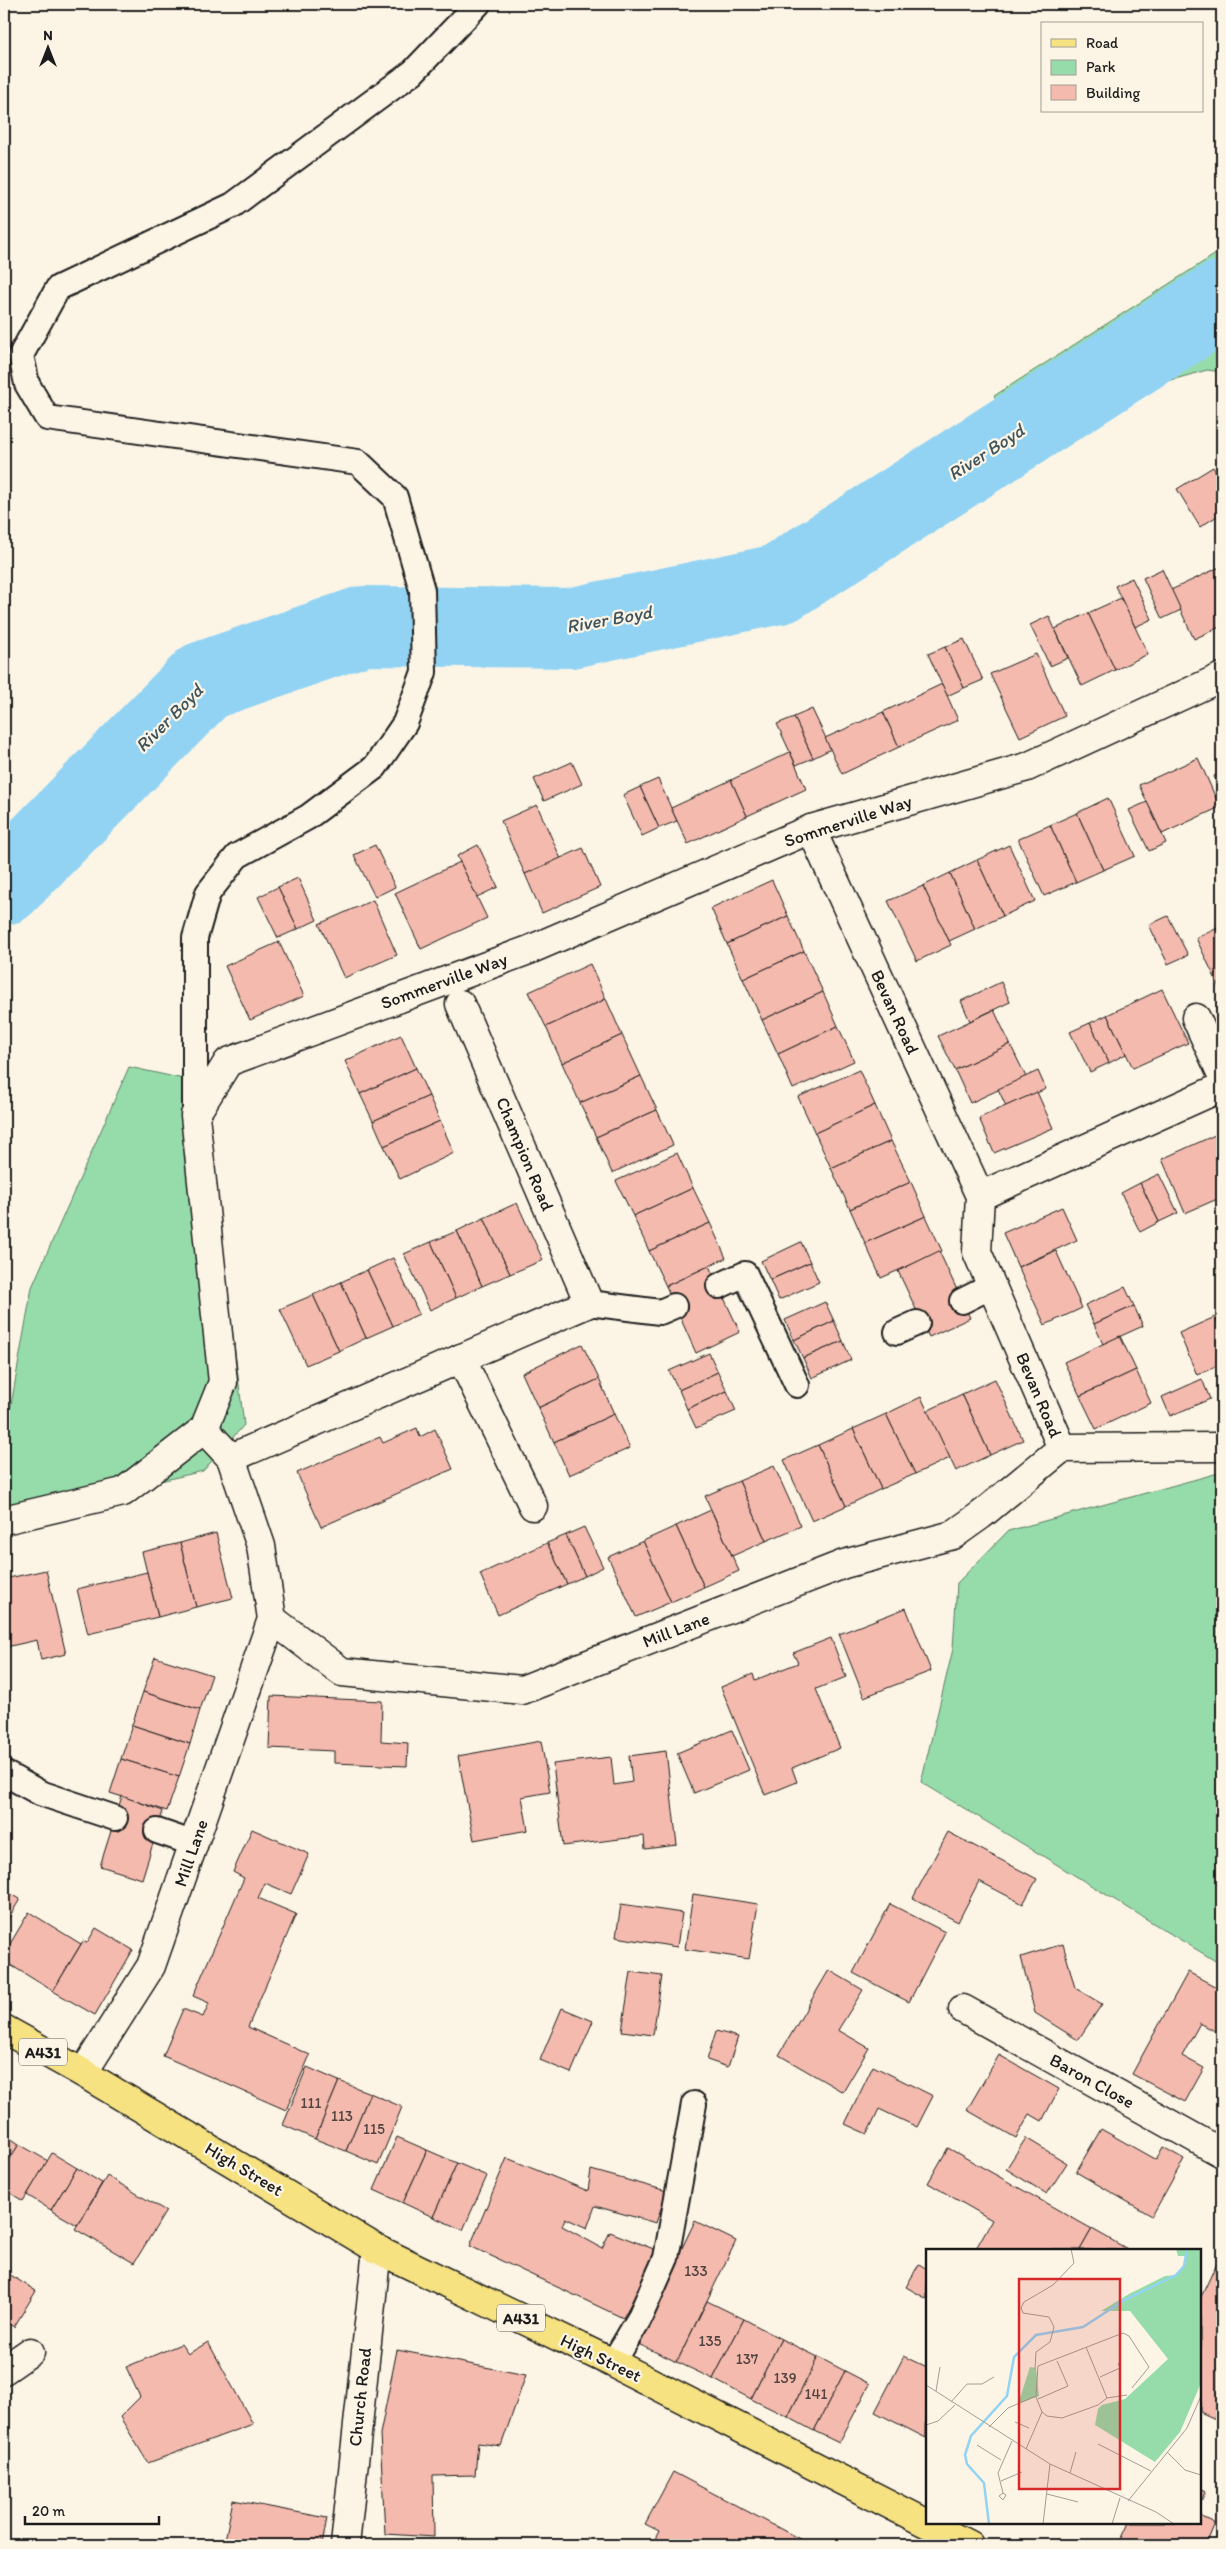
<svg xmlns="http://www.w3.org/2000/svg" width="1226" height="2549" font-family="Itim,sans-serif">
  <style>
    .green { fill: #96dcaa; stroke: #597c63 }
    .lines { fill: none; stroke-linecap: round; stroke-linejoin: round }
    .river { stroke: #92d3f4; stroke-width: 80 }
    .building { fill: #f4baae; stroke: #1c1c1c }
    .lane-casing { stroke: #1c1c1c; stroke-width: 28 }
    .street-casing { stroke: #1c1c1c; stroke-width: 31 }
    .primary-casing { stroke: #1c1c1c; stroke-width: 31 }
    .lane { stroke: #fcf5e5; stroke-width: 24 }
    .street { stroke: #fcf5e5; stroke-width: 28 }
    .primary { stroke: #f7e281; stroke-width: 28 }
    .labels { text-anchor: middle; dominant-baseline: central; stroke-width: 4.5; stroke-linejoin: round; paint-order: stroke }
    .number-label { font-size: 15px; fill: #524440 }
    .shield { fill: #fcf5e5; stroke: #5f5d58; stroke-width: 1 }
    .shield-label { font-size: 16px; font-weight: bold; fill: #1c1c1c }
    .street-label { font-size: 18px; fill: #1c1c1c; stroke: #fcf5e5 }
    .water-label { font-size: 19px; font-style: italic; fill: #3f535d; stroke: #fcf5e5 }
    .inset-river { fill: none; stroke: #92d3f4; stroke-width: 2.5 }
    .inset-road { fill: none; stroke: #a29e95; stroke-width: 1 }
    .view { fill: #d62828; fill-opacity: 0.15; stroke: #d62828; stroke-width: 2.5 }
    .inset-edge { fill: none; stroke: #1c1c1c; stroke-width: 2.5 }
  </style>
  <rect width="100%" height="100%" fill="#fcf5e5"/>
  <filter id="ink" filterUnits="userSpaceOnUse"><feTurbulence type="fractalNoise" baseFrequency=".02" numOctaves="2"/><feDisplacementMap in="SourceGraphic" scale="10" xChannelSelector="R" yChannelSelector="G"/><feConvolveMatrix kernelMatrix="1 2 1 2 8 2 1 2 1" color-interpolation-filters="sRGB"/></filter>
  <g filter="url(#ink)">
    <g class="green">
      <polygon points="1222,250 1222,372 1207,370 1016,424 994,396"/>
      <polygon points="129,1067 202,1083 244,1425 203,1471 4,1518 4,1444 32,1287"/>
      <polygon points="1222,1472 1222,1965 921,1782 953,1649 957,1583 1008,1531"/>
    </g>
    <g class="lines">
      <polyline class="river" points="4,885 204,681 363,626 570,628 779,584 1222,300"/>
    </g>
    <g class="building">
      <polygon points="1213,467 1222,483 1222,513 1200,527 1177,489"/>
      <polygon points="1222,566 1222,626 1194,639 1171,590"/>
      <polygon points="1162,569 1181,610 1162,619 1143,578"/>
      <polygon points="1132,578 1152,619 1135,627 1115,586"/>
      <polygon points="1121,598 1148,654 1115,670 1088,613"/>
      <polygon points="1088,613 1115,670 1082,686 1055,629"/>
      <polygon points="1049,616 1068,658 1050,666 1030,625"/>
      <polygon points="964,639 983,680 964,688 945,647"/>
      <polygon points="945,647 964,688 947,696 928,654"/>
      <polygon points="1036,654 1065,716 1020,737 990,674"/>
      <polygon points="942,684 958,720 899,747 883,712"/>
      <polygon points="812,709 831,749 813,758 794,717"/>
      <polygon points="883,712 899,747 842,774 825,738"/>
      <polygon points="794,717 813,758 796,765 777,724"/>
      <polygon points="790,752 806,789 747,816 731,780"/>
      <polygon points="1198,758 1220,807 1162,834 1139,785"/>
      <polygon points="572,762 582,784 544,801 534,779"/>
      <polygon points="1222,772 1222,795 1214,776"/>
      <polygon points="658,779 677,821 659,828 640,787"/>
      <polygon points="731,780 747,816 688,844 671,808"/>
      <polygon points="640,787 659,828 642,836 623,795"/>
      <polygon points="1108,798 1135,856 1103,870 1077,813"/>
      <polygon points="1147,802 1166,843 1149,851 1129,810"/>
      <polygon points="537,805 561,859 525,874 501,821"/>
      <polygon points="1077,813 1103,870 1076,882 1050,825"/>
      <polygon points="1050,825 1076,882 1044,896 1018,839"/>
      <polygon points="375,845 395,887 375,897 354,855"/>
      <polygon points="478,845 498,887 477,897 457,856"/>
      <polygon points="1009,845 1035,901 1003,916 977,860"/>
      <polygon points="583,848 600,887 542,913 525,874"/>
      <polygon points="977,860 1003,916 975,929 950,873"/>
      <polygon points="460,862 487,918 421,949 395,893"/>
      <polygon points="950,873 975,929 949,941 923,886"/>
      <polygon points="298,878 317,920 298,929 278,887"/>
      <polygon points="772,880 788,916 727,944 711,908"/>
      <polygon points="923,886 951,945 917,961 888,901"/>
      <polygon points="278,887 298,929 278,938 258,897"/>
      <polygon points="373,900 397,955 344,978 319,924"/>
      <polygon points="788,916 804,951 743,979 727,944"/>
      <polygon points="1168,916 1188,955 1168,964 1149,925"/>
      <polygon points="1222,926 1222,993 1196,938"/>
      <polygon points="279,942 304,996 250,1020 225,966"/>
      <polygon points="804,951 823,992 762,1020 743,979"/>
      <polygon points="590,964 606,999 546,1027 529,992"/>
      <polygon points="1001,982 1010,1002 970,1021 961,1001"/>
      <polygon points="1162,989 1188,1043 1133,1068 1107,1015"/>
      <polygon points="823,992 838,1026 778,1054 762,1020"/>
      <polygon points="606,999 622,1035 562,1063 546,1027"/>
      <polygon points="994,1010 1010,1044 955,1070 938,1036"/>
      <polygon points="1107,1015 1126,1054 1109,1063 1090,1023"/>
      <polygon points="1090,1023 1109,1063 1090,1072 1070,1032"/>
      <polygon points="838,1026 854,1061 793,1089 778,1054"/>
      <polygon points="401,1035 416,1068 360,1094 345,1061"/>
      <polygon points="622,1035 641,1076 580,1103 562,1063"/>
      <polygon points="1010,1044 1026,1077 970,1103 955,1070"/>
      <polygon points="416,1068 429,1096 373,1121 360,1094"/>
      <polygon points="859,1070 875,1105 815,1133 798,1097"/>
      <polygon points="1038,1071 1046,1089 1006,1106 998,1089"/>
      <polygon points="641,1076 657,1110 596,1137 580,1103"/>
      <polygon points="1037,1092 1053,1128 994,1153 979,1118"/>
      <polygon points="429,1096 440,1121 384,1146 373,1121"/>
      <polygon points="875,1105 891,1141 831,1168 815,1133"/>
      <polygon points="657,1110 673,1145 612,1173 596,1137"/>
      <polygon points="440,1121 454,1153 400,1179 384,1146"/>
      <polygon points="1215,1135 1222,1150 1222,1197 1185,1213 1162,1159"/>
      <polygon points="891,1141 911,1182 850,1209 831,1168"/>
      <polygon points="677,1153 693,1188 633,1216 616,1181"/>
      <polygon points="1159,1174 1178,1213 1159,1222 1140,1183"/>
      <polygon points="911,1182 926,1216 865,1243 850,1209"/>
      <polygon points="1140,1183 1159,1222 1140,1232 1121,1193"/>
      <polygon points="693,1188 710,1223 649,1251 633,1216"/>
      <polygon points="517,1203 543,1260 510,1274 484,1218"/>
      <polygon points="1062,1207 1077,1240 1018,1267 1003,1233"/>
      <polygon points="926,1216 942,1251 881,1278 865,1243"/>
      <polygon points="484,1218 510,1274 482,1286 457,1231"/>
      <polygon points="710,1223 726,1258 666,1286 649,1251"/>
      <polygon points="457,1231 482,1286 456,1298 431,1242"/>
      <polygon points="431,1242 456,1298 430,1310 404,1254"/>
      <polygon points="801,1242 810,1262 770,1280 761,1261"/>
      <polygon points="939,1251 970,1318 929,1337 898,1271"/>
      <polygon points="1056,1251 1082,1308 1045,1325 1018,1267"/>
      <polygon points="393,1258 419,1314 393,1326 367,1270"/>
      <polygon points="810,1262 819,1282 779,1300 770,1280"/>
      <polygon points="709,1266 740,1332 696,1353 666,1286"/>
      <polygon points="367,1270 393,1326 366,1338 341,1282"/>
      <polygon points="341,1282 366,1338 339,1351 313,1295"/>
      <polygon points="1125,1287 1134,1306 1094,1324 1085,1305"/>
      <polygon points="313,1295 339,1351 306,1365 280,1309"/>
      <polygon points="825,1302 834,1321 794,1340 785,1320"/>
      <polygon points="1134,1306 1143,1326 1103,1344 1094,1324"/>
      <polygon points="1215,1317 1222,1334 1222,1364 1197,1375 1179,1333"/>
      <polygon points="834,1321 843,1341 803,1358 794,1340"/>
      <polygon points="1120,1336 1136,1370 1080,1396 1064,1362"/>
      <polygon points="843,1341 851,1360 812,1378 803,1358"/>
      <polygon points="582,1344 599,1379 538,1408 522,1373"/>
      <polygon points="709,1353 718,1372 679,1390 669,1371"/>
      <polygon points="1136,1370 1151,1403 1096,1429 1080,1396"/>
      <polygon points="718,1372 727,1391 687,1409 679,1390"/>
      <polygon points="599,1379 614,1414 554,1442 538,1408"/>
      <polygon points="995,1379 1023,1440 990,1455 962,1394"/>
      <polygon points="1202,1379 1210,1399 1170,1416 1162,1397"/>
      <polygon points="727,1391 736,1411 696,1428 687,1409"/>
      <polygon points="962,1394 990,1455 956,1471 927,1411"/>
      <polygon points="921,1397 950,1458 915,1474 886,1414"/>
      <polygon points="614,1414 630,1448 569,1475 554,1442"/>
      <polygon points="886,1414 915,1474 881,1489 853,1429"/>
      <polygon points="417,1428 420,1437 435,1429 453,1469 321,1527 297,1473 380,1437 383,1443"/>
      <polygon points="853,1429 881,1489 846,1506 818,1445"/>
      <polygon points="818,1445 846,1506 812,1521 784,1460"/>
      <polygon points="774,1466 801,1526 766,1541 739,1481"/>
      <polygon points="739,1481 766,1541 732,1556 705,1496"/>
      <polygon points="711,1510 739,1571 704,1587 676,1526"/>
      <polygon points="676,1526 704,1587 671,1602 643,1541"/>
      <polygon points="584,1527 603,1567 585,1576 566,1535"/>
      <polygon points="216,1533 233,1598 196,1607 180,1543"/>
      <polygon points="566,1535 585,1576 567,1584 547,1543"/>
      <polygon points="643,1541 671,1602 636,1617 608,1557"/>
      <polygon points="180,1543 196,1607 158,1617 142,1552"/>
      <polygon points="547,1543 567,1584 498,1615 480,1574"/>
      <polygon points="46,1570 66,1654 41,1660 37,1640 6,1647 4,1638 4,1579"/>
      <polygon points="147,1572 158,1617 88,1634 77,1589"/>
      <polygon points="906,1608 931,1671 864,1697 839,1634"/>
      <polygon points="831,1638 846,1677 816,1689 840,1748 792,1768 797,1782 765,1795 721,1687 753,1674 755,1680 798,1663 793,1653"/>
      <polygon points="155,1657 212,1675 200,1710 143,1692"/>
      <polygon points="143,1692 200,1710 190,1744 132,1725"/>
      <polygon points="271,1696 382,1701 381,1741 408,1743 407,1766 334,1763 334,1751 269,1748"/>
      <polygon points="132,1725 190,1744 179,1777 121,1759"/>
      <polygon points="732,1730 749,1770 694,1793 677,1753"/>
      <polygon points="541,1741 550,1792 522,1797 528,1830 474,1840 458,1756"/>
      <polygon points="666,1751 677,1845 645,1849 644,1836 563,1846 553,1764 611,1757 614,1785 632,1782 629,1756"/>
      <polygon points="121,1759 179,1777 167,1811 110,1793"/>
      <polygon points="122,1796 163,1811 142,1879 100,1866"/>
      <polygon points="252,1829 309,1854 291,1894 265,1883 258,1898 296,1914 248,2027 310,2055 286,2110 163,2056 183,2009 203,2017 209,2003 193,1996 244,1878 233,1872"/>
      <polygon points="948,1832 1037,1879 1023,1904 979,1881 958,1922 913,1898"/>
      <polygon points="4,1890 20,1899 4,1926"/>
      <polygon points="693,1894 758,1904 749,1959 685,1949"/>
      <polygon points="621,1904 682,1913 677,1947 616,1937"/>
      <polygon points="890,1904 945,1932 909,2002 853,1973"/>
      <polygon points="29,1912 81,1944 53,1991 4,1961 4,1954"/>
      <polygon points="96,1928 133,1950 95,2015 53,1991 83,1941 87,1943"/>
      <polygon points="1063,1944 1075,1988 1102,2004 1078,2040 1035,2013 1021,1957"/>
      <polygon points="829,1970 863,1990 838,2030 869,2048 843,2092 779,2055"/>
      <polygon points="631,1972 662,1976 653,2035 622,2031"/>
      <polygon points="1188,1972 1222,1990 1222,2035 1200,2023 1182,2056 1204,2068 1185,2102 1132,2074"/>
      <polygon points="562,2008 593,2021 571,2073 540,2060"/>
      <polygon points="716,2031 738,2037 728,2067 707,2060"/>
      <polygon points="999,2055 1059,2089 1042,2121 1030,2114 1016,2138 967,2110"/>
      <polygon points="873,2066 933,2096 917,2127 879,2109 867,2134 845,2124"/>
      <polygon points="307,2067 339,2081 315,2139 283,2125"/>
      <polygon points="339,2081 370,2093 346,2151 315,2139"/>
      <polygon points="370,2093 402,2107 378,2165 346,2151"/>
      <polygon points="1101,2129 1156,2160 1163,2147 1184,2159 1152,2216 1076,2172"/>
      <polygon points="4,2134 19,2144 4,2169"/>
      <polygon points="397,2137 427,2150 403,2203 374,2190"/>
      <polygon points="1026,2138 1067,2163 1047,2194 1006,2169"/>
      <polygon points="19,2144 48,2161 23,2201 4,2189 4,2169"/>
      <polygon points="948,2148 1092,2229 1080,2250 975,2250 992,2220 928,2183"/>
      <polygon points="427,2150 457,2163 433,2217 403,2203"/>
      <polygon points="52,2153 77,2168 51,2210 27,2195"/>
      <polygon points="507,2158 588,2191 591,2170 667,2191 656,2223 595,2206 587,2228 565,2218 562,2226 602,2248 610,2232 659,2251 623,2318 470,2246"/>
      <polygon points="457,2163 487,2176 463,2230 433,2217"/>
      <polygon points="77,2168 102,2183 77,2225 51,2210"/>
      <polygon points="107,2176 166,2211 134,2263 75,2229"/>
      <polygon points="695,2221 736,2241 677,2362 636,2343"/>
      <polygon points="1092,2229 1129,2250 1080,2250"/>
      <polygon points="1222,2252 1222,2422 1200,2412 1200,2299"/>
      <polygon points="919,2264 927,2269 927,2299 906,2287"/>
      <polygon points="4,2271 36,2291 14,2327 4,2321"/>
      <polygon points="707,2301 744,2319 713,2379 677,2362"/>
      <polygon points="744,2319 781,2339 751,2399 713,2379"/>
      <polygon points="781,2339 818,2357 788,2417 751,2399"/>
      <polygon points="208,2342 253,2424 148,2463 120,2417 140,2397 126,2367 181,2344 188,2354"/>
      <polygon points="397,2350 526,2375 501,2446 478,2443 475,2475 433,2476 434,2537 385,2534 380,2434"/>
      <polygon points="904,2356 927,2367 926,2438 875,2412"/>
      <polygon points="818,2357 845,2371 814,2431 788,2417"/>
      <polygon points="845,2371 870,2384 839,2443 814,2431"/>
      <polygon points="673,2472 811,2545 652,2545 659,2531 645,2524"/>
      <polygon points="1200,2489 1205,2492 1200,2504"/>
      <polygon points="233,2500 327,2518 322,2545 224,2545"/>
      <polygon points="1200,2516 1215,2523 1206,2545 1119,2544 1129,2523 1200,2523"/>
    </g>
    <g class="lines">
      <g class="lane-casing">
        <g id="lane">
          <polyline points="195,1115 195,938 208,893 237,856 308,817 375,767 405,723 424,672 422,590 395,497 358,462 47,418 27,384 21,355 58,288 233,205 413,72 478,4"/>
          <polyline points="719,1286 745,1274 797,1385"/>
          <polyline points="962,1301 992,1286"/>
          <polyline points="589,1303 660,1312 674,1306"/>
          <polyline points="897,1332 917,1323"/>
          <polyline points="4,1773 40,1793 115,1818"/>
          <polyline points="157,1831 195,1844"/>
          <polyline points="613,2363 639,2319 666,2258 694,2104"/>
        </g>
      </g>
      <g class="street-casing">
        <g id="street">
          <polyline points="811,829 980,1196 977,1252 1062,1448"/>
          <polyline points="1196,1018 1222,1075"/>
          <polyline points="980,1196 1222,1087"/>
          <polyline points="461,1358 533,1506"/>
          <polyline points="1062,1448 1222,1447"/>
          <polyline points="231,1458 589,1303 460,1004"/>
          <polyline points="4,1520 123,1492 204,1429 223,1382 195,1115 228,1062 529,950 811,829 1027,767 1222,677"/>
          <polyline points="272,1619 342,1672 522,1690 844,1564 953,1535 981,1515 1062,1448"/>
          <polyline points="963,2009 1222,2153"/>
          <polyline points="83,2073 151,1966 272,1619 261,1546 231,1458 204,1429"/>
          <polyline points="4,2370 30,2352"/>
          <polyline points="345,2545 377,2249"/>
        </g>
      </g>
      <g class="primary-casing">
        <polyline id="primary" points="4,2029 83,2073 377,2249 613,2363 969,2545"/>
      </g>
      <use href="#lane" class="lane"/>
      <use href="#street" class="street"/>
      <use href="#primary" class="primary"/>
    </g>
  </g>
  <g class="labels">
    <g class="number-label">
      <text x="311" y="2103">111</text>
      <text x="342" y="2116">113</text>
      <text x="374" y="2129">115</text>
      <text x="696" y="2271">133</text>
      <text x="710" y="2341">135</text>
      <text x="747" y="2359">137</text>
      <text x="785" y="2378">139</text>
      <text x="816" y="2394">141</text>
    </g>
    <g class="shield">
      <rect x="19" y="2038.5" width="48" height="27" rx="4"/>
      <rect x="497" y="2304.5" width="48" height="27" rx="4"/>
    </g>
    <g class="shield-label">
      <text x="43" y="2052">A431</text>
      <text x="521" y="2318">A431</text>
    </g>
    <g class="street-label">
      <text transform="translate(848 821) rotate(-18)">Sommerville Way</text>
      <text transform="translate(444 981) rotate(-20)">Sommerville Way</text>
      <text transform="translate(895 1012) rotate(65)">Bevan Road</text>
      <text transform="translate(525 1154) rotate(67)">Champion Road</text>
      <text transform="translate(1039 1395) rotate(67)">Bevan Road</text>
      <text transform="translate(676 1630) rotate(-21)">Mill Lane</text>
      <text transform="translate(191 1853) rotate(-71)">Mill Lane</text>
      <text transform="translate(1092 2081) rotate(29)">Baron Close</text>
      <text transform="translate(244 2169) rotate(31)">High Street</text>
      <text transform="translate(601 2358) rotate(26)">High Street</text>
      <text transform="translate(360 2397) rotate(-84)">Church Road</text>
    </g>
    <g class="water-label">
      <text transform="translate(986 452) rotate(-33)">River Boyd</text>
      <text transform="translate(609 619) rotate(-10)">River Boyd</text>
      <text transform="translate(169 718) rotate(-45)">River Boyd</text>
    </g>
  </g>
  <g transform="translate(926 2249)">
    <rect width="275" height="275" fill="#fcf5e5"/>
    <path d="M250,0H275V134L254,183L229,213L169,176L172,160L176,156L199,150L242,110L204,62H175L203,45L239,27L250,26L258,17L259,7H252ZM104,118L110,119L113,147L92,155Z" fill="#96dcaa"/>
    <path class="inset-river" d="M63,275L58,234L41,215L39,206L45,187L81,147L88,108L110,86L157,78L197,52L250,26L258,17L261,0"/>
    <path class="inset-road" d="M160,98L181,149M109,120L110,103L124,93L128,78L123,68L97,64L95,59L98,53L127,36L148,14L145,0M174,128L194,119L192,114M0,136L124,215L230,263L248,275M10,142L14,118M181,149L201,146M112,150L142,137L131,112M25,153L41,135H56L68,128M116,163L121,167L136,169L172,156L181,149M89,173L103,179M0,176L12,172L29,156M63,178L82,159L110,147L112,117L197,84L203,87L223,118L206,139M172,195L225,222M51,196L75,211M100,200L116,163L110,148M241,203L259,221L275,226M144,224L150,203M75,232L96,223M77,244L73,247L77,251L80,246L77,244L72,224L86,192M121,245L152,253M202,252L261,179L275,147M117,275L124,215M186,275L194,249"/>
    <path class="view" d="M93,30H194V240H93Z"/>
    <rect width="275" height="275" class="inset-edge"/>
  </g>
  <rect width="1226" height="2549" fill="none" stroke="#fcf5e5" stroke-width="20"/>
  <rect x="10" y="10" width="1206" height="2529" fill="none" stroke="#1c1c1c" stroke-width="2" filter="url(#ink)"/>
  <rect x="1041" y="22" width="162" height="90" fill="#fcf5e5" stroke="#a29e95"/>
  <rect x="1051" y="39" width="25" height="8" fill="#f7e281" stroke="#a29e95"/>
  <text x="1086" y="48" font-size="15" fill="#1c1c1c">Road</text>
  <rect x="1051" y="60" width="25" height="15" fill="#96dcaa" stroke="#a29e95"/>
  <text x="1086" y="72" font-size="15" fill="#1c1c1c">Park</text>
  <rect x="1051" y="85" width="25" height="15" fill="#f4baae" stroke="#a29e95"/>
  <text x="1086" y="98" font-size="15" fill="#1c1c1c">Building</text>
  <g transform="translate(48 48)" stroke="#fcf5e5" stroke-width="4" paint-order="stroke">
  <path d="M0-4L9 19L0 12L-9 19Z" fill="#1c1c1c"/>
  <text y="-8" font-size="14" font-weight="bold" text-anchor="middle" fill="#1c1c1c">N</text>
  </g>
  <path d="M25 2516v8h134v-8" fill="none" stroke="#1c1c1c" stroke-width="2.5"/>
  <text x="32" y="2516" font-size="15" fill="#1c1c1c" stroke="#fcf5e5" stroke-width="4" paint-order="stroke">20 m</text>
</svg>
